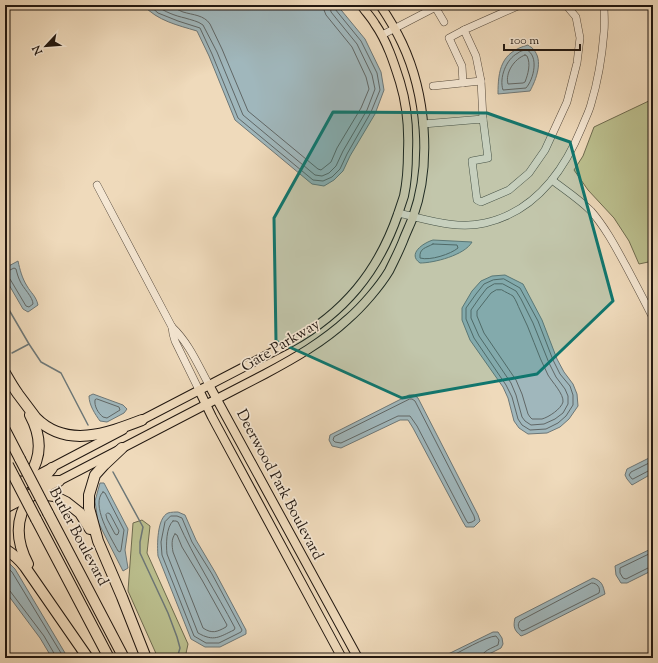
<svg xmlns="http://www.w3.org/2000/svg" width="658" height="663" font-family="'Sorts Mill Goudy',serif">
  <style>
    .green { fill: #bbbf8e; stroke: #6e6b4f }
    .water { fill: #a0b7bc; stroke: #6d7777 }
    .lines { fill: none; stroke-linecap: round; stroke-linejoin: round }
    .shore { stroke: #606766; stroke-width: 1 }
    .stream { stroke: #6d7777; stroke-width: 1.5 }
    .minor-casing { stroke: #54483b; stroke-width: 8 }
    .major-casing { stroke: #211710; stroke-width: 10 }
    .highway-casing { stroke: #211710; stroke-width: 12 }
    .minor { stroke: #f5e7d3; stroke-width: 7 }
    .major { stroke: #efdabb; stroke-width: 8 }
    .highway { stroke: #efdabb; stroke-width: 10 }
    .highway-bridge-casing { stroke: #211710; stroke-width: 12; stroke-linecap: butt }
    .highway-bridge { stroke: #efdabb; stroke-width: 10 }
    .marked { fill: #0f766e; fill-opacity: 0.2; stroke: #0f766e; stroke-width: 3; stroke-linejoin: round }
    .labels { text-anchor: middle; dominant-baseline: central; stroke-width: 3.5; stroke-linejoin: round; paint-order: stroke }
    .street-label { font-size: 15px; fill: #211710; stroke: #f5e7d3 }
  </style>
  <rect width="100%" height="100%" fill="#efdabb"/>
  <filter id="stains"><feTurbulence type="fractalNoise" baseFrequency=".005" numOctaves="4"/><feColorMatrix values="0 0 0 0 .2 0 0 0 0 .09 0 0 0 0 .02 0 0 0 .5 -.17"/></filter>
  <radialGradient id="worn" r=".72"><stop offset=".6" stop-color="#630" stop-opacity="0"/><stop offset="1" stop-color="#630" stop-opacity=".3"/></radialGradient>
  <g class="green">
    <polygon points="653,99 653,261 639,264 629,241 614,218 588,190 574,170 583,156 594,127"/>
    <polygon points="142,520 150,526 147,553 188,644 185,658 158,658 128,591 133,523"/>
  </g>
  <g class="water">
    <path d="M143,5H337L365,39L381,72L384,90L375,114L350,156L343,171L334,180L324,186L312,184L235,120L209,56L197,31C177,25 158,21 143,5Z"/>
    <path d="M528,45C530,47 532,47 533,49C544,60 536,80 530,91L498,94C498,70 501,52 528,45Z"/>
    <path d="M433,240L472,242C465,255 434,263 420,263C407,254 423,243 433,240Z"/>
    <path d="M18,261C20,270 22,278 27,286C31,293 36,296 38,305L28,312L23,309L5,278V268Z"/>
    <polygon points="505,275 523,284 542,320 557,359 564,372 573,384 577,394 578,406 569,419 560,427 547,433 528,434 519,428 514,421 508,398 503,387 470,340 462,320 462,308 472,291 481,281 492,276"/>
    <path d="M93,394L123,405L127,409L124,413L107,422L100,421C95,414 89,405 89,396Z"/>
    <polygon points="409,395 414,395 418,398 478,515 480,521 474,527 466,527 463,522 413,428 408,420 400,420 341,448 332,446 329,440 330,435"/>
    <polygon points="653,456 653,473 632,485 627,479 625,475 627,469"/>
    <polygon points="100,483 104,483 128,529 125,550 128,568 123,571 98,522 95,501"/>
    <path d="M178,512L185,515L196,540L215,572L246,630V634L220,647H205L191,639L158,556C157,545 157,518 168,513C171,512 176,512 178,512Z"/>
    <polygon points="653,548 653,570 627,583 621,583 616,575 615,566"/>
    <polygon points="5,559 15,569 68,658 52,658 40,638 5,591"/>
    <path d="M593,578C602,581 603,585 605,594L526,634L521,636C514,630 513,627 515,618Z"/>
    <polygon points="493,632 498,632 502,638 503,644 501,648 481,658 440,658"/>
  </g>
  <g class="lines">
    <g class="shore">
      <polyline points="149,5 158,13 178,21 200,28 212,54 238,118 313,180 323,181 332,177 340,169 347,154 371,112 380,90 377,73 361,41 335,9 335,5"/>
      <path d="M156,5C164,12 176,16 185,18C191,20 198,21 203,25L217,52L243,115L315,175L322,176L329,173L336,166L343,151L367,110L375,89L372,75L357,44L331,12L330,5"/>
      <path d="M167,5C173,7 178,10 183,12C193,15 204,15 210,24L222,49L248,111L318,169L321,170L331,162L337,148L361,108L369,89L366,77L352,47L326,15L324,10L323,5"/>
      <path d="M527,50C539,56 534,79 526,88L503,90C499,78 506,59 518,53C520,51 524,50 527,50Z"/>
      <path d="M525,55L527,56C531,64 528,74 525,82L523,83L508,84C505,73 514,59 525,55Z"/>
      <path d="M433,244L457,245L458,248C451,254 430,261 420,258C419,248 426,248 433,244Z"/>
      <path d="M5,271H8L14,268L16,269C17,273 18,277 20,281C23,288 33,297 33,304L29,307L26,306L10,279L8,277H5"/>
      <polygon points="504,279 520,288 538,321 553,360 560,374 570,386 573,395 573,405 566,416 558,423 546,429 530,430 522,425 518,419 512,397 506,385 474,338 466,319 466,308 476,294 484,284 493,280"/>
      <polygon points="503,284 516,291 521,299 533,323 549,363 556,377 565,389 568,396 568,404 563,413 555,419 544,424 531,425 525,421 522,417 516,395 511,383 479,336 471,318 471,310 480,297 487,288 494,284"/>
      <path d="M502,290C505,292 510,294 513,296C516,300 518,306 520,310C531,331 537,354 548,375C552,382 564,394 563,402C561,409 549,417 542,419C539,419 535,419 532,419L530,417L528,414L522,394L516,380L484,333L477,316V311L491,293L496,290Z"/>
      <path d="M97,399L119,407L120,410L107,418L103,417C98,413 94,406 95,400Z"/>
      <polygon points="410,399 412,399 415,401 474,516 475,520 472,522 468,523 466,520 417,426 410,416 398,416 341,443 335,442 333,440 334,437"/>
      <polyline points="653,461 631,472 629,475 632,479 633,479 650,470 653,470"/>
      <path d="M103,492L105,493L124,530L121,550L120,552L118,551C111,538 90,504 103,492Z"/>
      <polygon points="108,513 110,514 119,531 118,534 117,535 115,534 107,519 106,515"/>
      <polygon points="171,516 177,516 182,518 192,542 212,574 242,630 241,632 219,643 206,643 194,636 162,555 161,542 165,522"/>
      <path d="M173,521H176L178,522C194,558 216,592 235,628L234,630C219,637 214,642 198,633L167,554C166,545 166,527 173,521Z"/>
      <path d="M175,534L177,535L182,547L202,580L227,625L226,627C217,632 212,634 203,628L173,552C172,546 171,539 175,534Z"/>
      <polyline points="653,552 620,568 620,573 623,578 626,579 650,567 653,566"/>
      <polyline points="5,565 12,572 64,658"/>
      <path d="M592,583C597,583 601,588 599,593L525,630L522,631C518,629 517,624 520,621Z"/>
      <polyline points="5,589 8,589 10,591 44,636 55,655 55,658"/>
      <path d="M448,658C458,653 487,636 496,636L499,640L498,645C492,648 482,651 481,658"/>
    </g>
    <g class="stream">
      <polyline points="5,303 29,344 41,362 61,373 88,425"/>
      <polyline points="12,353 29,344"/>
      <polyline points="113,472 143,527 140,542 140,553 168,613 177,637 180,648 177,658"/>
    </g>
    <g class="minor-casing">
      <g id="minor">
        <polyline points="434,5 444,22"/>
        <polyline points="382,35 436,7"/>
        <polyline points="463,83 462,66 449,38 464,30"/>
        <polyline points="433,86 481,81"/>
        <polyline points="483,119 481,81 476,56 464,30 520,5"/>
        <polyline points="423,124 483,119 488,158 472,161 477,200 481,202 509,190 529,173 545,150 567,102 577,63 580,38 576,17 566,5"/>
        <path d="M552,180C565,190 579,199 591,211C605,227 615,246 626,266C635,283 644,300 653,318"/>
        <path d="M97,185L172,327C189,343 198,365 209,385"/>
        <path d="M398,213C426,219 456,230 485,223C534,212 564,171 582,127C585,119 589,112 591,104C598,81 602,57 604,32C605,23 604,14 604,5"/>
        <polyline points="172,327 173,334 175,341 199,390"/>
      </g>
    </g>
    <g class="major-casing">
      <g id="major">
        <polyline points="209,385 358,658"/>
        <polyline points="199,390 212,417 342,658"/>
        <path d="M138,422L290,343C344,313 378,272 398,214C400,208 402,202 404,196C407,182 408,166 408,151C409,128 407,105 400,82C394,63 387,41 375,24C371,17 365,11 361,5"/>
        <polyline points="5,492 123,430"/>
        <path d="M5,509C73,473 141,438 209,403C228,393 246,384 265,374C295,358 323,342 348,319C362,307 380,286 389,271C394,261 399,251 403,241C406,233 410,225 413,217C432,164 426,94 402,43C396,30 388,17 380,5"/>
      </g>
    </g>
    <g class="highway-casing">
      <g id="highway">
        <path d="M5,373C9,380 13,387 18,394C21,398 24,402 27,406C30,410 33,414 36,418C67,449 108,433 142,420"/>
        <polyline points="5,430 20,459"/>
        <polyline points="122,448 104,465 95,475 89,495 89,508 98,541 122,597 146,658"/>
        <polyline points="5,480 25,482 59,481"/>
        <polyline points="30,495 47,495 54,496 66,502 80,513 90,529"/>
        <path d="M5,507C29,477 52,456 30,415"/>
        <polyline points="48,513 124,658"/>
        <polyline points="36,519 109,658"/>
        <path d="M5,549C13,554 19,559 25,567L88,658"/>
        <path d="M28,564C6,522 26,500 52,468"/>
      </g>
    </g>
    <use href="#minor" class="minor"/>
    <use href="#major" class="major"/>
    <use href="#highway" class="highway"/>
    <g class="highway-bridge-casing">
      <g id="highway-bridge">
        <polyline points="20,459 48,513"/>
        <polyline points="8,465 36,519"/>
      </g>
    </g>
    <use href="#highway-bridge" class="highway-bridge"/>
  </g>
  <path class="marked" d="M333,112L487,113L570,142L613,301L537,374L402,398L276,341L274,218Z"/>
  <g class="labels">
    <g class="street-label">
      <text transform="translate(281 346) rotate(-31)">Gate Parkway</text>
      <text transform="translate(279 485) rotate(62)">Deerwood Park Boulevard</text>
      <text transform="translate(78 537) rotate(62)">Butler Boulevard</text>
    </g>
  </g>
  <rect width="658" height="663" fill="none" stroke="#efdabb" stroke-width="20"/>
  <rect x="6" y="6" width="646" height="651" fill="none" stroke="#211710" stroke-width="2"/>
  <rect x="10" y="10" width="638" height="643" fill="none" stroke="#211710"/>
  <g transform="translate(46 46) rotate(244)" stroke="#f5e7d3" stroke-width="3" paint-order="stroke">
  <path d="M0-3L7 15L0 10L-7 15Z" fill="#211710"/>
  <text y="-6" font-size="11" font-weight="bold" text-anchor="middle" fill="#211710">N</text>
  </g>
  <path d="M504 44v6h76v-6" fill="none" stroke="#211710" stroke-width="2"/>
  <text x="510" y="44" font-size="12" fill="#211710" stroke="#f5e7d3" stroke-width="3" paint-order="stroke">100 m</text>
  <rect width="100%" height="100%" filter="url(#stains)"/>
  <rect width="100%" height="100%" fill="url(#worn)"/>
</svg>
